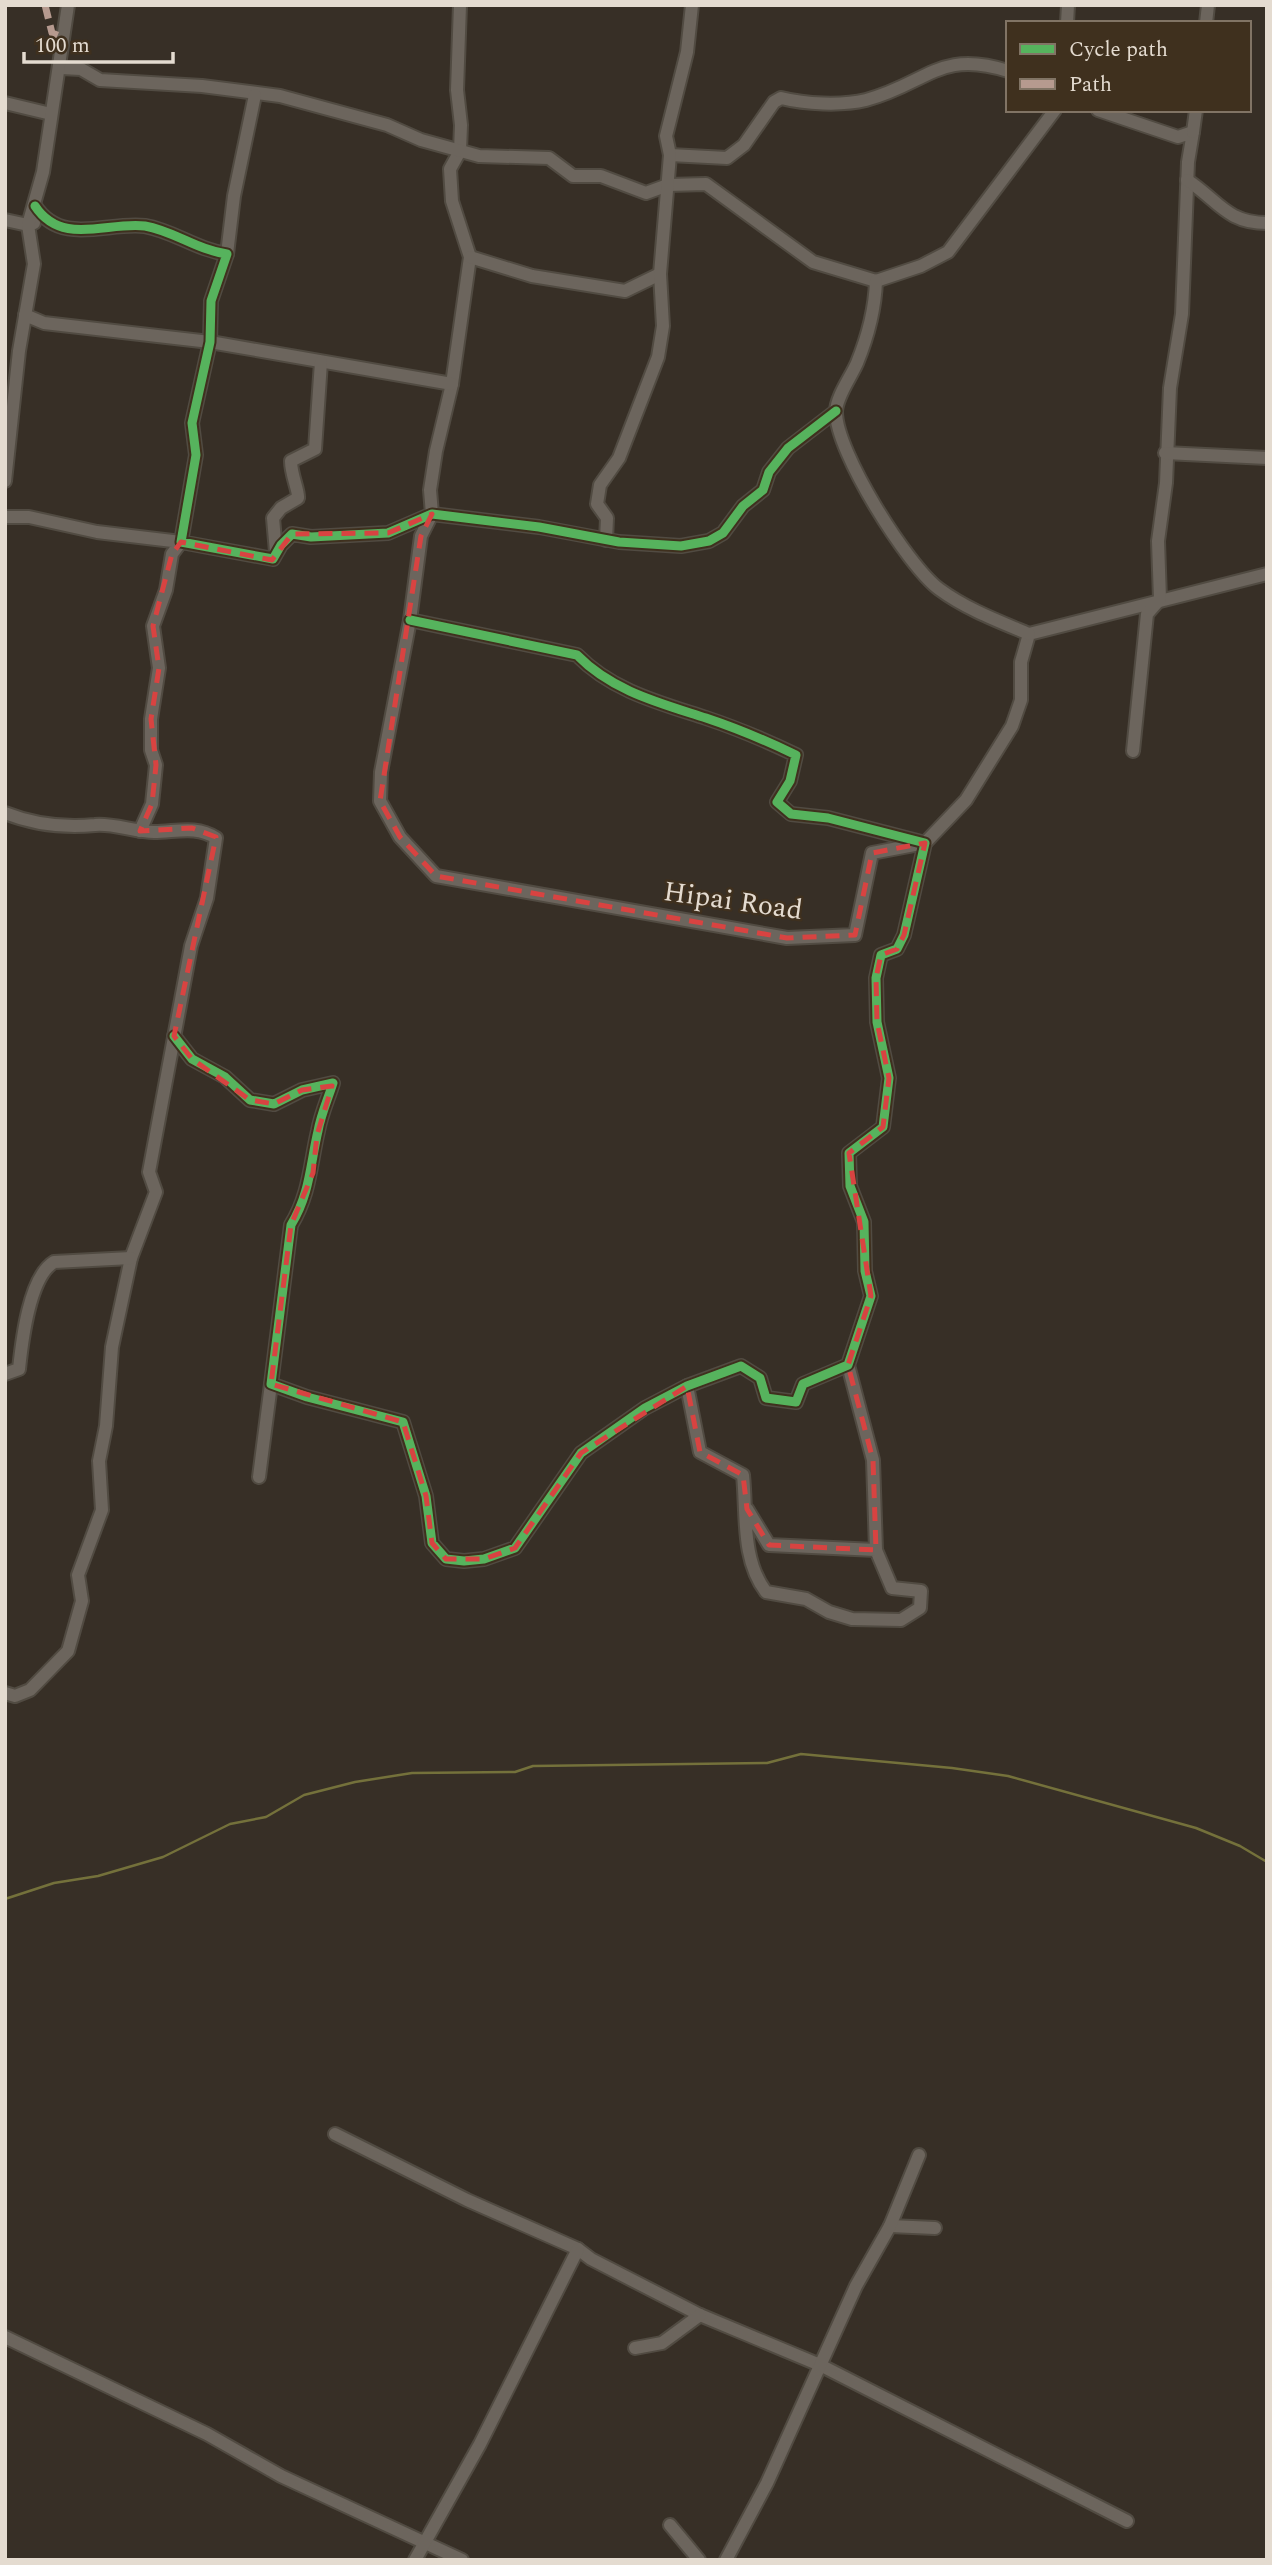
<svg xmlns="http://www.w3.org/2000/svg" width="1272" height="2565" font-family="Spectral,serif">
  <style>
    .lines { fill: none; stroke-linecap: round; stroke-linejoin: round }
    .stream { stroke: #74713b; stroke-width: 2.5 }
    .street-casing { stroke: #514b42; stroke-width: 16 }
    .street { stroke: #6c655d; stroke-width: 12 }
    .quiet { stroke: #b69a8f; stroke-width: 7; stroke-dasharray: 14 7; stroke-linecap: butt }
    .cycleway-casing { stroke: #3f301e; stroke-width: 13 }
    .cycleway { stroke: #56b35d; stroke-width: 9 }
    .marked { fill: none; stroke: #d84341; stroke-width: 5; stroke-dasharray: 14 9; stroke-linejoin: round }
    .labels { text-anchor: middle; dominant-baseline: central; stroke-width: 5; stroke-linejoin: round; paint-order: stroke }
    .street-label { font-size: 28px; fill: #e4dbd0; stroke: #3f301e }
  </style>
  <rect width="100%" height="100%" fill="#372f26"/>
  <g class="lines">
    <polyline class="stream" points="5,1899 54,1883 98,1876 163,1857 230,1824 266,1817 304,1795 355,1782 412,1773 515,1772 533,1766 767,1763 801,1754 952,1768 1008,1776 1196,1828 1240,1846 1267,1862"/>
    <g class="street-casing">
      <g id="street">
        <polyline points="460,5 457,90 461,125 460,151 450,169 452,201 470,257 452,384 436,451 430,490 432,514 421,536 410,620 381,772 380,801 400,837 436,876 787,938 855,935 872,853 925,843 966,800 1012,726 1021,700 1021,662 1029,634 1267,574"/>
        <polyline points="1067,23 1068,5"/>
        <polyline points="1206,23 1208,5"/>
        <polyline points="61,68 81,69 100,80 202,86 280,96 387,125 421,140 479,156 549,158 573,176 601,176 646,193 668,185 706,184 813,262 876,281 921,266 948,252 1055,110"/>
        <polyline points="5,103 51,114"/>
        <polyline points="1098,110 1178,137 1193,132 1188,162 1182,314 1170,388 1166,483 1158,541 1160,599 1147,614 1133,751"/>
        <polyline points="1193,132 1196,110"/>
        <path d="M670,155L727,158L744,145L774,102L781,98C805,104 841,106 866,100C927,84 939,49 1008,71"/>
        <path d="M1187,180C1218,200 1226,223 1267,223"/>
        <path d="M35,206C62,247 108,221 145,226C174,231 197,250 227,254L211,301L210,342L192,423L196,455L181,542L273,559L281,545L292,534L311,537L388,533L432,514L539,527L619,542L681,546L709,541L723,533L743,506L763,490L769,472L788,448L836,411"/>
        <polyline points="5,220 28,225 34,223"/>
        <polyline points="227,254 234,196 255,95"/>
        <polyline points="470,257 532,276 625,291 660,274"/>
        <path d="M876,281C875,310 868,336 857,363C851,377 836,397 836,412C836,452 907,565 939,589C966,609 998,621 1029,634"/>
        <polyline points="25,315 44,323 210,342 452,384"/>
        <polyline points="1165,453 1267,458"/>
        <polyline points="5,481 19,351 34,264 28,225 43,172 68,5"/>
        <polyline points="5,517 29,517 97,532 181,542 172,554 166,590 153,626 159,668 151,719 151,750 156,765 152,804 140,831"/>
        <polyline points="606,540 607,518 597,504 600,485 619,458 658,357 663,326 660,274 670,155 666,136 687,52 692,5"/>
        <path d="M276,552L273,518L281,508L298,498C299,491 291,475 291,461L315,449L321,362"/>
        <path d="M5,813C35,825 63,828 95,825C112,823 136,832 154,832C176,832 196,825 216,838L207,898L191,946L149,1172L156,1192L131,1258L112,1347L106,1426L99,1461L102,1510L78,1575L82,1601L68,1651L30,1690L15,1696L5,1693"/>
        <path d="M174,1036L192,1059L225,1077L250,1100L274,1104L302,1090L333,1083C328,1099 321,1114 318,1131C310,1165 310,1194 291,1225L271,1384L307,1397L403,1422L426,1496L432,1543L446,1559L464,1561L484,1559L515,1548L581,1453L645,1408L687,1386L741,1366L760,1378L766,1398L796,1402L803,1384L848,1365L871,1296L865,1271L864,1222L850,1186L849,1153L883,1127L889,1078L877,1022L876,978L881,955L897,949L904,935L925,843L828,818L791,814L777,802L790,781L796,755C767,741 736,728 706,718C660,703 612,691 577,655L410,620"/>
        <polyline points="848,1365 873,1460 876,1550"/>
        <path d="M5,1374L19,1369C22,1341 29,1277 54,1262L131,1258"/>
        <path d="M687,1386L700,1452L743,1475C747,1514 741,1559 766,1592L806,1599L829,1612L852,1619L901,1620L920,1608L921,1591L892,1588L876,1550L769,1545L747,1509"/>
        <polyline points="259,1477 271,1384"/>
        <polyline points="335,2134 467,2200 578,2249 591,2259 700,2315 820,2365 1127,2521"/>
        <polyline points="890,2226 935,2228"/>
        <polyline points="5,2337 207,2434 281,2476 462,2560"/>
        <polyline points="635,2348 662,2343 700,2315"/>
        <polyline points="670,2525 699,2560"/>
        <polyline points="415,2560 480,2444 578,2249"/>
        <polyline points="726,2560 767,2483 856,2286 890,2226 919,2155"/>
      </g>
    </g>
    <use href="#street" class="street"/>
    <polyline class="quiet" points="45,5 52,33 62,37"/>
    <g class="cycleway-casing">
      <g id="cycleway">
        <path d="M35,206C62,247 108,221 145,226C174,231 197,250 227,254L211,301L210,342L192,423L196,455L181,542L273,559L281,545L292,534L311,537L388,533L432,514L539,527L619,542L681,546L709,541L723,533L743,506L763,490L769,472L788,448L836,411"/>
        <path d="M174,1036L192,1059L225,1077L250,1100L274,1104L302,1090L333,1083C328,1099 321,1114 318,1131C310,1165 310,1194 291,1225L271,1384L307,1397L403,1422L426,1496L432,1543L446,1559L464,1561L484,1559L515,1548L581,1453L645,1408L687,1386L741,1366L760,1378L766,1398L796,1402L803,1384L848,1365L871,1296L865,1271L864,1222L850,1186L849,1153L883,1127L889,1078L877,1022L876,978L881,955L897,949L904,935L925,843L828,818L791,814L777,802L790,781L796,755C767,741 736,728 706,718C660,703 612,691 577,655L410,620"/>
      </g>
    </g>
    <use href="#cycleway" class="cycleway"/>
  </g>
  <path class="marked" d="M432,514L421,536L380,801L400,837L436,876L787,938L855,935L872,853L925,843L904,935L897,949L881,955L876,978L877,1022L889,1078L883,1127L849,1153L871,1296L848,1365L873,1460L876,1550L769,1545L747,1509L743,1475L700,1452L687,1386L581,1453L515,1548L484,1559H446L432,1543L426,1496L403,1422L271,1384L291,1225L313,1173L317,1135L332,1086L302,1090L274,1104L250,1100L192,1059L174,1036L216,837L192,828L140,831L152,804L156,765L151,719L159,668L153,626L172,554L181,542L272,560L292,534L388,533Z"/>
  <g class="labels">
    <g class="street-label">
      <text transform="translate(733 901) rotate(8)">Hipai Road</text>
    </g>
  </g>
  <rect width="1272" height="2565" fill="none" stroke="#e4dbd0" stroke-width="14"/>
  <rect x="1006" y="21" width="245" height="91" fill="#3f301e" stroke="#817465" stroke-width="2"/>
  <rect x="1020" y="44" width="35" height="10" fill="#56b35d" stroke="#817465" stroke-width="2"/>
  <text x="1069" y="56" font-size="21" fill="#e4dbd0">Cycle path</text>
  <rect x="1020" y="79" width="35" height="10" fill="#b69a8f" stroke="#817465" stroke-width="2"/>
  <text x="1069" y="91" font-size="21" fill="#e4dbd0">Path</text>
  <path d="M24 52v10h149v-10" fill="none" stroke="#e4dbd0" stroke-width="3.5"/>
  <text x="35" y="52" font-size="21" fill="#e4dbd0" stroke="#3f301e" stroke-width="5" paint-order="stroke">100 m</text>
</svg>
